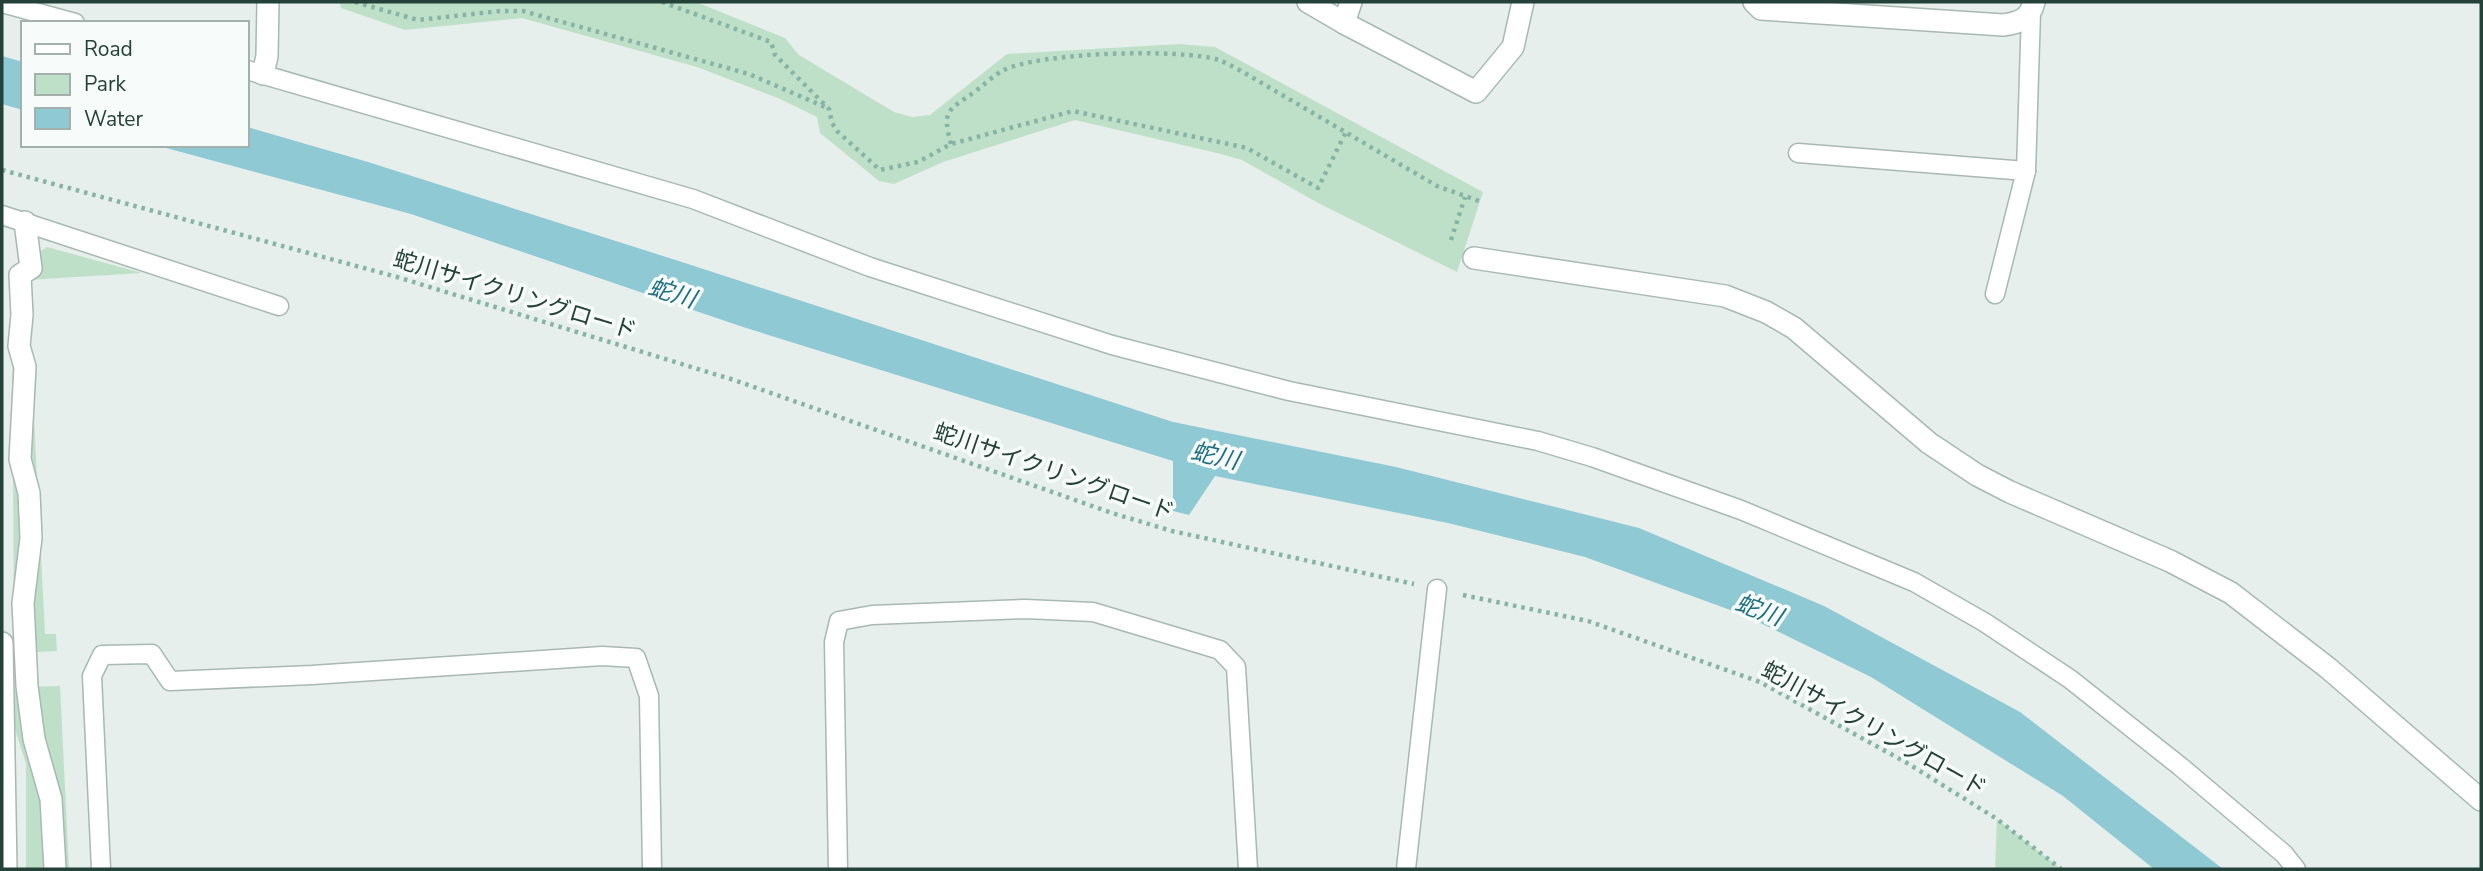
<svg xmlns="http://www.w3.org/2000/svg" width="2483" height="871" font-family="'Nunito Sans','Noto Sans JP',sans-serif">
  <style>
    .green { fill: #bfe0c8 }
    .water { fill: #8ec9d4 }
    .lines { fill: none; stroke-linecap: round; stroke-linejoin: round }
    .service-casing { stroke: #a8b8b2; stroke-width: 21 }
    .pedestrian-casing { stroke: #a8b8b2; stroke-width: 24 }
    .minor-casing { stroke: #a8b8b2; stroke-width: 24 }
    .path { stroke: #86b3a5; stroke-width: 4.5; stroke-dasharray: 3.5 5; stroke-linecap: butt }
    .service { stroke: #fff; stroke-width: 18 }
    .pedestrian { stroke: #fff; stroke-width: 21 }
    .minor { stroke: #fff; stroke-width: 21 }
    .labels { text-anchor: middle; dominant-baseline: central; stroke-width: 7; stroke-linejoin: round; paint-order: stroke }
    .street-label { font-size: 23px; fill: #24423a; stroke: #f7fbf9 }
    .water-label { font-size: 24px; font-style: italic; fill: #1c6f80; stroke: #f7fbf9 }
  </style>
  <rect width="100%" height="100%" fill="#e6efeb"/>
  <g class="green">
    <polygon points="340,2 696,2 785,38 799,55 894,112 912,117 930,115 1007,54 1179,44 1215,47 1483,192 1457,272 1318,203 1242,160 1217,153 1075,120 943,162 894,184 879,181 820,133 817,117 778,98 697,67 522,18 405,30 341,8"/>
    <polygon points="47,247 142,273 27,280 45,634 56,634 57,651 18,653 14,649 12,271"/>
    <polygon points="60,686 69,869 26,869 26,764 15,729 15,691 20,687"/>
    <polygon points="1997,819 2061,869 1995,869"/>
  </g>
  <g class="water">
    <polygon points="2,56 23,62 23,110 2,104"/>
    <polygon points="247,127 368,162 688,264 1173,422 1396,467 1639,528 1824,606 2020,712 2223,869 2154,869 2063,796 1871,677 1744,615 1585,557 1448,523 1215,476 1189,515 1173,511 1173,461 743,327 411,214 155,145 247,145"/>
  </g>
  <g class="lines">
    <g class="service-casing">
      <g id="service">
        <polyline points="2,3 75,23"/>
        <polyline points="247,70 693,199 870,267 1112,345 1289,391 1538,441 1592,457 1741,510 1914,582 1984,622 2070,679 2181,767 2284,854 2296,869"/>
        <polyline points="1798,153 2026,171"/>
        <polyline points="2,215 279,306"/>
        <polyline points="1995,294 2026,171 2031,12"/>
        <polyline points="101,869 92,676 102,655 152,654 170,681 312,675 602,656 636,658 649,696 652,869"/>
        <polyline points="838,869 834,642 839,621 872,615 1025,609 1093,612 1220,650 1236,667 1248,869"/>
        <polyline points="1406,869 1437,589"/>
      </g>
    </g>
    <g class="pedestrian-casing">
      <polyline id="pedestrian" points="25,222 31,268 20,275 22,315 19,346 25,367 20,459 29,493 31,538 23,603 27,686 34,739 51,799 55,869"/>
    </g>
    <g class="minor-casing">
      <g id="minor">
        <polyline points="1308,2 1344,23"/>
        <polyline points="1351,2 1344,23 1476,92 1513,47 1523,2"/>
        <path d="M1754,2L1761,9L2003,25C2019,23 2030,19 2034,2"/>
        <polyline points="263,74 267,56 268,2"/>
        <polyline points="1474,258 1725,296 1766,312 1794,328 1929,443 1977,475 2010,492 2170,561 2231,593 2328,668 2481,800"/>
        <polyline points="2,643 6,869"/>
      </g>
    </g>
    <g class="path">
      <polyline points="355,2 418,20 500,11 523,11 749,74 825,107"/>
      <polyline points="662,2 771,42 775,55 829,109 832,123 838,132 880,170 918,162 951,144 1073,111 1247,148 1318,188 1346,132"/>
      <path d="M951,144C941,108 949,111 977,90C985,84 993,76 1002,71C1036,52 1182,48 1219,60C1227,63 1235,68 1243,72L1437,186L1479,201"/>
      <polyline points="2,170 397,277 734,380 1112,513 1172,531 1414,584"/>
      <polyline points="1451,240 1465,197"/>
      <polyline points="1463,595 1588,621 1760,682 1907,763 1997,819 2061,869"/>
    </g>
    <use href="#service" class="service"/>
    <use href="#pedestrian" class="pedestrian"/>
    <use href="#minor" class="minor"/>
  </g>
  <g class="labels">
    <g class="street-label">
      <text transform="translate(515 295) rotate(17)">蛇川サイクリングロード</text>
      <text transform="translate(1054 472) rotate(19)">蛇川サイクリングロード</text>
      <text transform="translate(1874 729) rotate(29)">蛇川サイクリングロード</text>
    </g>
    <g class="water-label">
      <text transform="translate(672 293) rotate(17)">蛇川</text>
      <text transform="translate(1215 456) rotate(13)">蛇川</text>
      <text transform="translate(1759 610) rotate(20)">蛇川</text>
    </g>
  </g>
  <rect width="2483" height="871" fill="none" stroke="#24423a" stroke-width="7"/>
  <rect x="21" y="21" width="228" height="126" fill="#f7fbf9" stroke="#a3b1ad" stroke-width="2"/>
  <rect x="35" y="44" width="35" height="10" fill="#ffffff" stroke="#a3b1ad" stroke-width="2"/>
  <text x="84" y="56" font-size="21" fill="#24423a">Road</text>
  <rect x="35" y="74" width="35" height="21" fill="#bfe0c8" stroke="#a3b1ad" stroke-width="2"/>
  <text x="84" y="91" font-size="21" fill="#24423a">Park</text>
  <rect x="35" y="108" width="35" height="21" fill="#8ec9d4" stroke="#a3b1ad" stroke-width="2"/>
  <text x="84" y="126" font-size="21" fill="#24423a">Water</text>
</svg>
